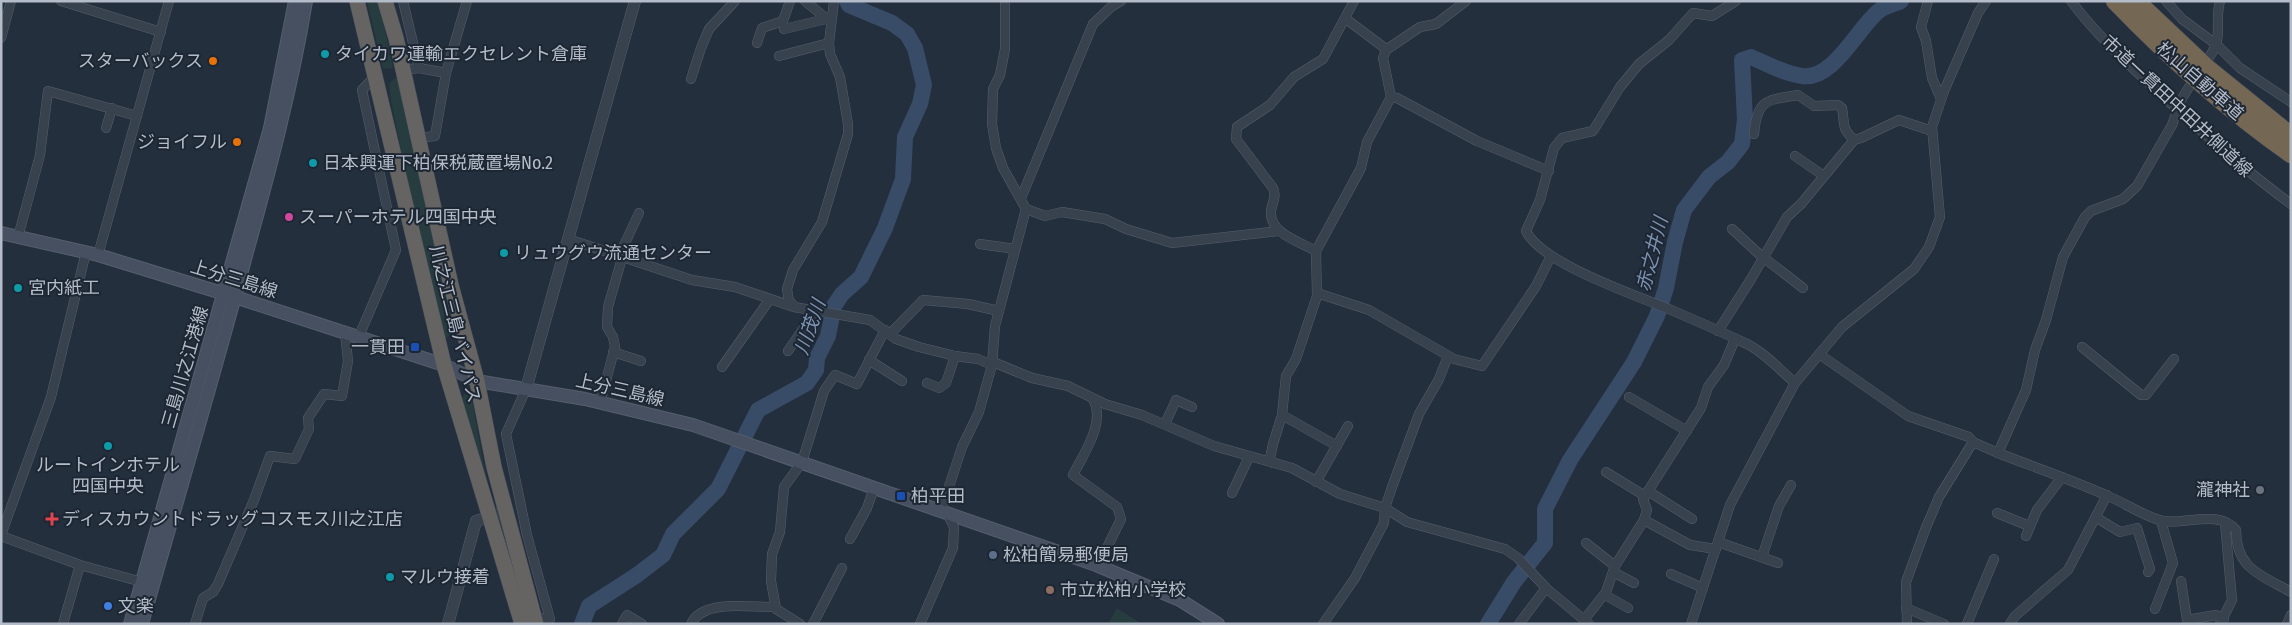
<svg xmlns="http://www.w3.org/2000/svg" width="2292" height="625" font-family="'Fira Sans Condensed','Noto Sans JP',sans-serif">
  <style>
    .green { fill: #263c3f }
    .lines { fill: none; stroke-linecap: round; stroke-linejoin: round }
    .river { stroke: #394c67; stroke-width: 16 }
    .minor-casing { stroke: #565f6c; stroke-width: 10 }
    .tertiary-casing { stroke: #565f6c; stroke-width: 12 }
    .secondary-casing { stroke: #565f6c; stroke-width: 14 }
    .trunk-casing { stroke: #434c59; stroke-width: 16 }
    .motorway-casing { stroke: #434c59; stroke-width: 19 }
    .minor { stroke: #38414e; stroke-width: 9 }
    .tertiary { stroke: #38414e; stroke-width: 11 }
    .secondary { stroke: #465061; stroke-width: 12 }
    .trunk { stroke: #656462; stroke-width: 15 }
    .motorway { stroke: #746855; stroke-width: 18 }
    .culture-dot { fill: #0f9aa8; stroke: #1d2633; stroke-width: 2 }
    .food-dot { fill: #e8710a; stroke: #1d2633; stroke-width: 2 }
    .hotel-dot { fill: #d1479c; stroke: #1d2633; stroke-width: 2 }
    .transit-dot { fill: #1a4fb4; stroke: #1d2633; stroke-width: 2 }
    .worship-dot { fill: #6b7280; stroke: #1d2633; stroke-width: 2 }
    .health-dot { fill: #e0444e; stroke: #1d2633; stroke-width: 2 }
    .service-dot { fill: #5c6f8a; stroke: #1d2633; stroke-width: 2 }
    .education-dot { fill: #8d6e63; stroke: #1d2633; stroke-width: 2 }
    .shop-dot { fill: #3f7fe0; stroke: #1d2633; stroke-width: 2 }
    .labels { text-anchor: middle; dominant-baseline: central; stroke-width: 4; stroke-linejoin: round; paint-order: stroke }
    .poi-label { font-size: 18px; fill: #b4bcc9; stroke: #1d2633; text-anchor: start }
    .street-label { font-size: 18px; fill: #b4bcc9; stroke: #1d2633 }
    .water-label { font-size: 19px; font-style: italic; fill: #7c92b1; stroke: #1d2633 }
  </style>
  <rect width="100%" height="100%" fill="#242f3e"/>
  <g class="green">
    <polygon points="367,1 379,1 393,68 383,69"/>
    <polygon points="399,77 454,328 452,333 446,338 442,336 418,232 391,101 389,84 394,79"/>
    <polygon points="465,394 472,399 483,462 493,504 461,399"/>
    <polygon points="1117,608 1142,624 1108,624"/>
  </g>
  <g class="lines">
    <g class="river">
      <polyline points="582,624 589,606 637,575 663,555 673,534 718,489 758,410 807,383 816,370 817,358 828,336 834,306 842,294 861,277 885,228 903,179 905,137 920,104 924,85 915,48 907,34 892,23 849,5 847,1"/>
      <path d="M1488,624L1514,582L1545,543V509L1570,460L1634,362L1657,316L1666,288L1675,242L1684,210L1709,177L1728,162L1742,144L1745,120L1742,60L1751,57C1767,64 1785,74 1802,76C1834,81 1859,25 1880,10C1886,6 1895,4 1901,1"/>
    </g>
    <g class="minor-casing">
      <g id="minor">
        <polyline points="61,1 161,32"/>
        <polyline points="403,1 419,68"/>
        <polyline points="805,1 828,20"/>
        <polyline points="1005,1 1005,49 1000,75 993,89 992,124 996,148 1003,168 1026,209 1045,216 1062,212 1105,219 1126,229 1172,243 1279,231"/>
        <path d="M1736,1L1712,16L1693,13L1669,40L1639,64L1620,87L1593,131L1562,138L1554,148L1540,200L1526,231C1542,264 1636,295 1671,310C1697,321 1722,332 1747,344C1765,353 1780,370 1795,383"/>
        <polyline points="1928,1 1921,27 1926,41 1932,78 1941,99"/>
        <path d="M2071,1C2095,33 2124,60 2153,87C2197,128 2242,168 2291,204"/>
        <polyline points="2166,1 2182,19 2217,45 2240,68 2291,102"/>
        <polyline points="1346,19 1386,49"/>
        <polyline points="784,29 826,19"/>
        <polyline points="1,38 11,1"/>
        <polyline points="757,43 762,28 783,21 790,1"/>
        <polyline points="779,56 829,43"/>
        <path d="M2210,56C2224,35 2214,24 2220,1"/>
        <polyline points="403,70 419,68 446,73"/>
        <polyline points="691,79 701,48 709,29 735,1"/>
        <polyline points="1391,97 1397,98 1477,141 1549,171"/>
        <polyline points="106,128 112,108"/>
        <path d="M1754,134C1757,99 1767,100 1798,95L1814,106L1838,105L1842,108C1845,124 1841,128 1854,140"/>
        <polyline points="419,138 435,136 446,73 467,1"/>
        <polyline points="1795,156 1824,176"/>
        <polyline points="1021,198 1093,24 1111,7 1121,1"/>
        <polyline points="1732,229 1759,254 1803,288"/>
        <polyline points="18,237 40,155 48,91 137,116"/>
        <polyline points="568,239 692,280 735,287 794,307 870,320 896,339 919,347 955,356 978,359 992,365"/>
        <polyline points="980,244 1015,249"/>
        <path d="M1316,251C1301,242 1269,234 1271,211C1272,203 1277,197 1273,188L1236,139L1237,127L1270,105L1294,77L1323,59L1354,1"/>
        <polyline points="98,255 169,1"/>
        <polyline points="619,256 639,213"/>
        <polyline points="1317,293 1369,310 1454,359 1482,366 1536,286 1551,256"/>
        <polyline points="794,306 789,301 787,289 793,270 822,222 848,134 848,124 840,77 830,54 829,43 834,1"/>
        <polyline points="1718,331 1751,279 1787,217 1801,204 1854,140 1861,138 1899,120 1932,131"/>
        <polyline points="890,334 923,300 968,304 999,311"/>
        <polyline points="359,336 396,250 362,90 376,75"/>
        <polyline points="2082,347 2141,395 2146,395 2174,359"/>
        <polyline points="788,351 816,310"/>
        <polyline points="613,352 641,361"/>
        <polyline points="1819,354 1908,416 1969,437 1973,442 1998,453 2026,390 2035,350 2046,320 2063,257 2085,217 2091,211 2123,199 2137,186 2172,125 2181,100 2189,87"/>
        <polyline points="869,360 902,381"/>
        <polyline points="993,362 1032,378 1068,386 1105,404 1142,415 1214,446 1292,468 1340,494 1385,508 1407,522 1505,549 1518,558 1546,588 1589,624"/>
        <polyline points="722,367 770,299"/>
        <polyline points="927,383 939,388 946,383 955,356"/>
        <polyline points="526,389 506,434 527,535 550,619 534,617"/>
        <polyline points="1629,397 1687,431"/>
        <path d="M1093,399C1106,423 1084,453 1073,475L1117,507L1121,519L1098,566"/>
        <polyline points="600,403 615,347 613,337 607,327 608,307 622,258"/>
        <polyline points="1282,415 1337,446"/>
        <polyline points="1165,424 1176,400 1192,407"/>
        <path d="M1998,453C2034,467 2072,480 2108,496C2125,503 2145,517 2163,521C2185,525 2219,509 2236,530C2236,569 2261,575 2291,592"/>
        <polyline points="1273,463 1270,458 1273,444 1282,415 1286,376 1296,359 1317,296 1316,251 1361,168 1367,142 1391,97 1383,58 1386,50 1420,27 1436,24 1466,1"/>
        <polyline points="1606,472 1645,496"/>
        <polyline points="1316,482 1348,426"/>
        <polyline points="1648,491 1692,519"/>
        <polyline points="1232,493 1249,457"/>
        <polyline points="941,511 962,447 979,412 992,365 995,326 1026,209"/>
        <polyline points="1997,513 2029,526"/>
        <polyline points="2097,518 2120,532 2137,528 2150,569 2148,572"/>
        <polyline points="1644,520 1690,545 1716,549"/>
        <polyline points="1,535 51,397 86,252"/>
        <polyline points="1,536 80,565 142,582"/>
        <polyline points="2026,536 2037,510 2062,477"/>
        <polyline points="850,539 867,508 874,488"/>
        <polyline points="1718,542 1778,563"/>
        <polyline points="1586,543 1615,566"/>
        <polyline points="1762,557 1779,506 1791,485"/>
        <polyline points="1613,572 1634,583"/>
        <polyline points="1671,574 1703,588"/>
        <polyline points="2181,581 2187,620 2216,615 2224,619"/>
        <polyline points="1605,595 1628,608"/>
        <polyline points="1906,608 1944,624"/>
        <polyline points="2155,609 2173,563 2161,521"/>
        <polyline points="1584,620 1606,592 1615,566 1644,520 1647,510 1643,499 1701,408 1708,387 1724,365 1735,339"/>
        <polyline points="63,624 80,565"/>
        <polyline points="195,624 203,598 213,592 218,584 254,500 270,456 295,459 309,429 308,418 324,394 342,396 348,361 345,333"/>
        <polyline points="622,624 627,615 642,624"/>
        <path d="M691,624C703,598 753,608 775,607"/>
        <polyline points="800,624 776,609 771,581 772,554 780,532 784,487 802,462 824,391 835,375 857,384 885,330"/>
        <polyline points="813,624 842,568"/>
        <polyline points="920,624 953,548 954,527 947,513"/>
        <polyline points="1323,624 1355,578 1384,523 1385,508 1392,487 1419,414 1439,379 1448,356"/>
        <polyline points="1519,624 1546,588"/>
        <polyline points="1691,624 1730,505 1795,383 1842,327 1914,269 1929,247 1940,217 1932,127 1944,91 1978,13 1986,1"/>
        <polyline points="1907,624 1906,582 1925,530 1939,497 1973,442"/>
        <polyline points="1967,624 1994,559"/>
        <polyline points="2010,624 2015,616 2068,570 2107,495"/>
        <polyline points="2220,624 2232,600 2225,523"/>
        <polyline points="2287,624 2291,615"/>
      </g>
    </g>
    <g class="tertiary-casing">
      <g id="tertiary">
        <polyline points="526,389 635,1"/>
        <polyline points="448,624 476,521 506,512"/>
      </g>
    </g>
    <g class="secondary-casing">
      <g id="secondary">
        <polyline points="1,233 98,255 235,297 444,365 477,381 585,399 693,425 1096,565 1180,600 1218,624"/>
        <polyline points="130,624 270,128 295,1"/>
        <path d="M142,624C177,500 214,376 247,252C270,169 292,86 306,1"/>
      </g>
    </g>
    <g class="trunk-casing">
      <g id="trunk">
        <polyline points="357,1 444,365 522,624"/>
        <polyline points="385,1 396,38 451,285 477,381 494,467 536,624"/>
      </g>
    </g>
    <g class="motorway-casing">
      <g id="motorway">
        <path d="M2115,1C2169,57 2227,109 2291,154"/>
        <polyline points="2136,1 2208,69 2291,136"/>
      </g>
    </g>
    <use href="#minor" class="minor"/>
    <use href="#tertiary" class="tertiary"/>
    <use href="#secondary" class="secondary"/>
    <use href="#trunk" class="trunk"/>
    <use href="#motorway" class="motorway"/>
  </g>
  <g class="culture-dot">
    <circle cx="325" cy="54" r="5"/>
    <circle cx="313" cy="163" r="5"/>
    <circle cx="504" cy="253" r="5"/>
    <circle cx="18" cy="288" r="5"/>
    <circle cx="108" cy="446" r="5"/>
    <circle cx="390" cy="577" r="5"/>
  </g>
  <g class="food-dot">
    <circle cx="213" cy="61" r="5"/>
    <circle cx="237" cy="142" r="5"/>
  </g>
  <circle class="hotel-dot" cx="289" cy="217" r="5"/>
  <g class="transit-dot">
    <rect x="410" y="342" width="10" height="10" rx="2.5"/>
    <rect x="896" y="491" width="10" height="10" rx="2.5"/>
  </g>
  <circle class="worship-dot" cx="2260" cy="490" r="5"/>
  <path class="health-dot" d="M49.5 511.5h5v5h5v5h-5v5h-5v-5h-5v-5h5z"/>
  <circle class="service-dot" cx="993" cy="555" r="5"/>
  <circle class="education-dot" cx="1050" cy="590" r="5"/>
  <circle class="shop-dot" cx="108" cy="606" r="5"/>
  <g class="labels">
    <g class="poi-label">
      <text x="335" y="54">タイカワ運輸エクセレント倉庫</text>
      <text x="203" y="61" text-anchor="end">スターバックス</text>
      <text x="227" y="142" text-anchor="end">ジョイフル</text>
      <text x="323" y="163">日本興運下柏保税蔵置場No.2</text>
      <text x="299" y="217">スーパーホテル四国中央</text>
      <text x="514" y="253">リュウグウ流通センター</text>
      <text x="28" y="288">宮内紙工</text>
      <text x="405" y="347" text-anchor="end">一貫田</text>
      <text x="108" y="465" text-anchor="middle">ルートインホテル<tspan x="108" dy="21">四国中央</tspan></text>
      <text x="2250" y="490" text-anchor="end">瀧神社</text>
      <text x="911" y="496">柏平田</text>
      <text x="62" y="519">ディスカウントドラッグコスモス川之江店</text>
      <text x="1003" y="555">松柏簡易郵便局</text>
      <text x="400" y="577">マルウ接着</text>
      <text x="1060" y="590">市立松柏小学校</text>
      <text x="118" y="606">文楽</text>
    </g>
    <g class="street-label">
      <text transform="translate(2200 81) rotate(41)">松山自動車道</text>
      <text transform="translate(2177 106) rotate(43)">市道一貫田中田井側道線</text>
      <text transform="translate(234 279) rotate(17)">上分三島線</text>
      <text transform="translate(455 324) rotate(76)">川之江三島バイパス</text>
      <text transform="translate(185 367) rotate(-74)">三島川之江港線</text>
      <text transform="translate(620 390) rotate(13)">上分三島線</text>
    </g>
    <g class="water-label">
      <text transform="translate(1652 254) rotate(-76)">赤之井川</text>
      <text transform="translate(810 327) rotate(-71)">川茂川</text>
    </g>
  </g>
  <rect width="2292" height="625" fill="none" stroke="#b4bcc9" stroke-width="5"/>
</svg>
